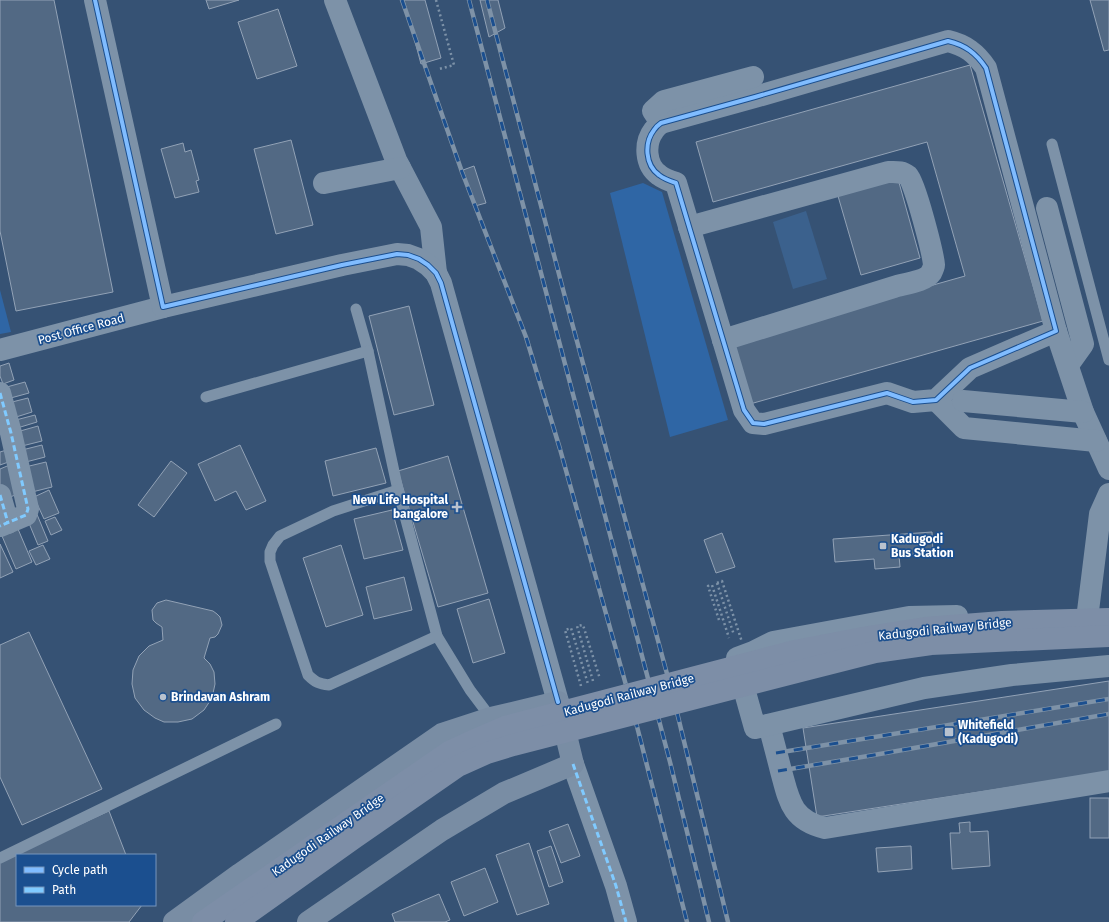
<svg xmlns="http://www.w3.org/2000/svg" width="1109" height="922" font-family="'Fira Sans',sans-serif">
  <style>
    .green { fill: #2f66a5 }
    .water { fill: #3b618d }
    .building { fill: #526984; stroke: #92a2b6 }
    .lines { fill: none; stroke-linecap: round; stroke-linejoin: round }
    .path { stroke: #7d92a8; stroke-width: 2.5; stroke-dasharray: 2 3; stroke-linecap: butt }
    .service { stroke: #7d92a8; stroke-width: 11 }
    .minor { stroke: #7d92a8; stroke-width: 22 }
    .tertiary { stroke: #7d92a8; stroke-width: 22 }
    .secondary { stroke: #798da4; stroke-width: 22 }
    .rail-casing { stroke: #7e92a7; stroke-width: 4.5 }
    .rail { stroke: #1b4f8f; stroke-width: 3; stroke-dasharray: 9; stroke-linecap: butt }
    .path-bridge { stroke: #7d92a8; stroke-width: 2.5; stroke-dasharray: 2 3; stroke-linecap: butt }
    .primary-bridge { stroke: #7d8ea7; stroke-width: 22 }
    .quiet { stroke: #80caff; stroke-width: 3; stroke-dasharray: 6 3; stroke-linecap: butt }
    .cycleway-casing { stroke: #1b4f8f; stroke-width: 6 }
    .cycleway { stroke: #80bcff; stroke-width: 4 }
    .poi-dot { fill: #b9c2ce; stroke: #1b4f8f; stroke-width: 1.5 }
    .labels { text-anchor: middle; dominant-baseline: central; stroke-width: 3.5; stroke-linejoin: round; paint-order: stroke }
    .street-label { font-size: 12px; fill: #fff; stroke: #1b4f8f }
    .poi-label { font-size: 12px; font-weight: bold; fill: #fff; stroke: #1b4f8f; text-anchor: start }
  </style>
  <rect width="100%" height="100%" fill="#365274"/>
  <g class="green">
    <polygon points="643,183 662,192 728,420 670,437 610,193"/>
    <polygon points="0,290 11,332 0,334"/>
  </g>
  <polygon class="water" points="806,211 827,279 793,289 773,222"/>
  <g class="building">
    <polygon points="0,0 54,0 113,292 16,311 0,231"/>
    <polygon points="206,0 239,0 209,9"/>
    <polygon points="404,0 425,0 441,58 421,64"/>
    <polygon points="480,0 498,0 505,28 489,37"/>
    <polygon points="1090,0 1109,0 1109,50 1104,51"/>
    <polygon points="278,9 297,66 257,79 238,22"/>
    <polygon points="970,65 1043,321 750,404 732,342 965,276 927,142 713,202 696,142"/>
    <polygon points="291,140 313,225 276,234 254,149"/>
    <polygon points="183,143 185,152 191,150 199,180 196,181 199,192 175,198 161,149"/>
    <polygon points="474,166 486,203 475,206 463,170"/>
    <polygon points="898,179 920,258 861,275 838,196"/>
    <polygon points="409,306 434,405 394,415 369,316"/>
    <polygon points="9,363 14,380 3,384 0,376 0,366"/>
    <polygon points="25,382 29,393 7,399 3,388"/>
    <polygon points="28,398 32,412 13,418 8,403"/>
    <polygon points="35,415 37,422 14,429 12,421"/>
    <polygon points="38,426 42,441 18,447 13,433"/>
    <polygon points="42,445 45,457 22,463 18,451"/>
    <polygon points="240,445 266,501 246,510 236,491 215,501 198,464"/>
    <polygon points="376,448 386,483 333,496 325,461"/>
    <polygon points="10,449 14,460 0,465 0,452"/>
    <polygon points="448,456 488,593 438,607 398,471"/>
    <polygon points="171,461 187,473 154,517 138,505"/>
    <polygon points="46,462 52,487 28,493 21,468"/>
    <polygon points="12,464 23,492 5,499 0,485 0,469"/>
    <polygon points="49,490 59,513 44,519 34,497"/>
    <polygon points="392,510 403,550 364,559 354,519"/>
    <polygon points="36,512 48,541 38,545 26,516"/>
    <polygon points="55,517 62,530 51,535 45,521"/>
    <polygon points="18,529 32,562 16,569 2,536"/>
    <polygon points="932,532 933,553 899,555 900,567 875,569 874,559 835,562 833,539"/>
    <polygon points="722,533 735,567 716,573 704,540"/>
    <polygon points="0,544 13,572 0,578"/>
    <polygon points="43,545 50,559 36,565 29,551"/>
    <polygon points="341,545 363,615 326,627 303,558"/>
    <polygon points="404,577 412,610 374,619 366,587"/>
    <polygon points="489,599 505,653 473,663 457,609"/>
    <polygon points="166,600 213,611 217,614 220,617 222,625 218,634 215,637 210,638 204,658 210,664 214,672 215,684 212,698 204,710 192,719 178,722 164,722 155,718 144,710 135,698 132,684 133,670 139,656 149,646 163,640 162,627 156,623 153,620 152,610 157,603"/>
    <polygon points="29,632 102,789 22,825 0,777 0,645"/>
    <polygon points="1109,681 1109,772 817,817 803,728"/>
    <rect x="1090" y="798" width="19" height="40"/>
    <polygon points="109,811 126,855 17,855 17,905 142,905 129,922 0,922 0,861"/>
    <polygon points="970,822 970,832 988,831 990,866 952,869 950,833 960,833 959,823"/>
    <polygon points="568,824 580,856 561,863 549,831"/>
    <polygon points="529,843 549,904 517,915 496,855"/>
    <polygon points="551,846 563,882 549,887 537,851"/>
    <polygon points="911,846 912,869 878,872 876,848"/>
    <polygon points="485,868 498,902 464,916 451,882"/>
    <polygon points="439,894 450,920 445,922 395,922 392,914"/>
  </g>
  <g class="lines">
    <g class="path">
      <polyline points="436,0 454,65 439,69"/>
      <polyline points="717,583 734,635"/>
      <polyline points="719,620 708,586 712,585 729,638"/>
      <polyline points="593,681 577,626 583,625 600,679"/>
      <polyline points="581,686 565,630 571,628 588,684"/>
    </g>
    <g class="service">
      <polyline points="1052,144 1109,360"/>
      <polyline points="356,309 368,351 398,490 437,636 470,690 491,718"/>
      <polyline points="206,397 368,351"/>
      <path d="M398,490L333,511L280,536L273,545L270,552V561L308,675C315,682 319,684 329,685L437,636"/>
      <polyline points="0,858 276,724"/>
    </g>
    <g class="minor">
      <polyline points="335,0 396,160 431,227 436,273"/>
      <path d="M948,41C965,45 976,53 986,68L1056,331L970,368L936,400L913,402L887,393L764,424L753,423L744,410L676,183C670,181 664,179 659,175C645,165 644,143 654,130C656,127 658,125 661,123L755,97Z"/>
      <polyline points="661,123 653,111 664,101 753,77"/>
      <polyline points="324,183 400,168"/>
      <polyline points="1047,208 1083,344 1068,365"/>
      <path d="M689,227L888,172C896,172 902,171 908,176C915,183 933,253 934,265C934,267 932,271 931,273C926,281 903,284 894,287L723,340"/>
      <polyline points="1056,331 1083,412 1109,469"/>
      <polyline points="0,350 163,307"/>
      <polyline points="0,393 11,433 28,509 26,515 0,526"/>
      <polyline points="936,400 964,428 1096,441"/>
      <polyline points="963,401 1083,412"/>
      <polyline points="0,495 8,523"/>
      <polyline points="1088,611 1100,514 1109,494"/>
      <path d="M769,725C773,740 777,755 781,771C789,800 791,820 825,828L1109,781"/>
      <polyline points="573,764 616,886 626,922"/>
    </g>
    <g class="tertiary">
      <polyline points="95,0 163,307 342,265 397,254 408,255 419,259 428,265 436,273 441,283 558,702"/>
      <polyline points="957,616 909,617 773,642 753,652 737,658 741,678 755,728 924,688 1012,675 1109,666"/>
    </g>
    <polyline class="secondary" points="174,922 240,874 442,734 491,718 558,702 573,764 504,793 442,830 308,922"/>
    <g class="rail-casing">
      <g id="rail">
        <polyline points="402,0 462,172 526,337 560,449 631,703 687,922"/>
        <polyline points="469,0 670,762 709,922"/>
        <polyline points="487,0 565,297 673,696 728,922"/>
        <polyline points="776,753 1109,699"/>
        <polyline points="778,771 874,755 1109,714"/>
      </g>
    </g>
    <use href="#rail" class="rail"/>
    <polyline class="path-bridge" points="717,583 722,581 742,642"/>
    <g class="primary-bridge">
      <polyline points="203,922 449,752 477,739 505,727 795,651 868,637 925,628 1002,622 1109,619"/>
      <polyline points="236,922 354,838 458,766 487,753 513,745 808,669 875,652 931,644 1109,636"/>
    </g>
    <g class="quiet">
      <polyline points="0,393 11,433 28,509 26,515 0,526"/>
      <polyline points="0,495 8,523"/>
      <polyline points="573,764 616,886 626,922"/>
    </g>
    <g class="cycleway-casing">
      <g id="cycleway">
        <polyline points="95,0 163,307 342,265 397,254 408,255 419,259 428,265 436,273 441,283 558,702"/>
        <path d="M948,41C965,45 976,53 986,68L1056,331L970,368L936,400L913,402L887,393L764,424L753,423L744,410L676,183C670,181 664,179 659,175C645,165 644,143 654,130C656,127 658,125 661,123L755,97Z"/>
      </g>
    </g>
    <use href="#cycleway" class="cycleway"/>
  </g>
  <g class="poi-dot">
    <path d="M455 501h4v4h4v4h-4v4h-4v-4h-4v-4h4z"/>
    <rect x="879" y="542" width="8" height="8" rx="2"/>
    <circle cx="163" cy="697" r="4"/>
    <rect x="944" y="727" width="10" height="10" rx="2"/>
  </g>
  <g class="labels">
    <g class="street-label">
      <text transform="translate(81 329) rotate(-15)">Post Office Road</text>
      <text transform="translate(945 629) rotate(-6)">Kadugodi Railway Bridge</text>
      <text transform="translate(629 695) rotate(-15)">Kadugodi Railway Bridge</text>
      <text transform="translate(328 835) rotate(-35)">Kadugodi Railway Bridge</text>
    </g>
    <g class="poi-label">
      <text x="448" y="500" text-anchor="end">New Life Hospital<tspan x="448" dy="14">bangalore</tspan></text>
      <text x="891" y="539">Kadugodi<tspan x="891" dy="14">Bus Station</tspan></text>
      <text x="171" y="697">Brindavan Ashram</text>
      <text x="958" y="725">Whitefield<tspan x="958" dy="14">(Kadugodi)</tspan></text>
    </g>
  </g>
  <rect x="16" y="854" width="140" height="52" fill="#1b4f8f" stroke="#7695bc"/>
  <rect x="24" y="867" width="20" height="6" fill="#80bcff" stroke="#7695bc"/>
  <text x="52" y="874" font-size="12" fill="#ffffff">Cycle path</text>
  <rect x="24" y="887" width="20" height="6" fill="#80caff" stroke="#7695bc"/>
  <text x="52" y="894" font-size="12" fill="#ffffff">Path</text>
</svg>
